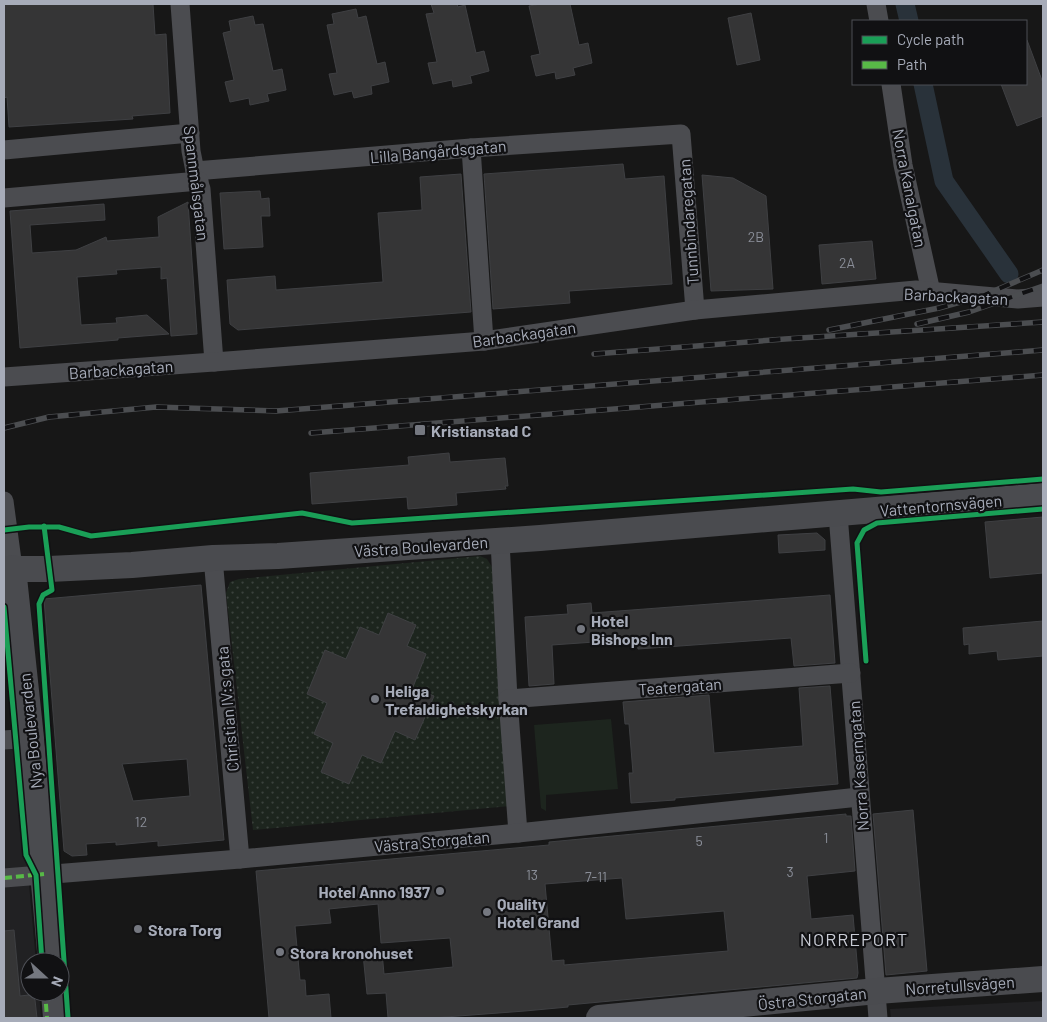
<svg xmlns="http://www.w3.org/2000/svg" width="1047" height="1022" font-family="Barlow,sans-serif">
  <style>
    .built { fill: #212123 }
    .green { fill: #1d251e }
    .park { fill: url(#park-dots) }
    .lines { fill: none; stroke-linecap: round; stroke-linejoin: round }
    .canal { stroke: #29323a; stroke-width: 19 }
    .building { fill: #353536; stroke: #3f4043; fill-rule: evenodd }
    .street { stroke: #4b4c50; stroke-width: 19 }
    .secondary { stroke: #4a4b4f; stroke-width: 26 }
    .rail-casing { stroke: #4b4d50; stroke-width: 5.5 }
    .rail { stroke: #111113; stroke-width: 4; stroke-dasharray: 11; stroke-linecap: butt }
    .quiet { stroke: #58b947; stroke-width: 4; stroke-dasharray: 8 4; stroke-linecap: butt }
    .cycleway-casing { stroke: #111113; stroke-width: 8 }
    .cycleway { stroke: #1a9f57; stroke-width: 5 }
    .poi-dot { fill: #757880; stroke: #111113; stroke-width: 2 }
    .labels { text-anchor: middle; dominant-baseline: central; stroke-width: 4.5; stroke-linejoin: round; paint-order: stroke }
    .number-label { font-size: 14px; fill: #8a8e98 }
    .street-label { font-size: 16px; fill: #a7acb9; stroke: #111113 }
    .poi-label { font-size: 16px; font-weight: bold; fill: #a7acb9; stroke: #111113; text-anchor: start }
    .neighbourhood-label { font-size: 18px; letter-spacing: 1px; fill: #c9ccd5; stroke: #111113 }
  </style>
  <defs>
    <pattern id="park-dots" width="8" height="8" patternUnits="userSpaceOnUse" patternTransform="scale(1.25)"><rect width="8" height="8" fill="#1d251e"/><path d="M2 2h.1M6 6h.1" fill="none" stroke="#3b423d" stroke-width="1.8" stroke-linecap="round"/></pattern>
  </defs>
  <rect width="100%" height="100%" fill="#171717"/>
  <g class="built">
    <polygon points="16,739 36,962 30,962 30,992 39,992 41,1018 4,1018 4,740"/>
    <polygon points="1043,1001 1043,1018 891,1018 890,1009"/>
  </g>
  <polygon class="green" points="611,719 618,789 546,795 546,811 541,808 534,725"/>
  <polygon class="park" points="480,556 487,559 492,567 510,806 253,830 226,593 230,582 239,579"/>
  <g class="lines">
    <g class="canal">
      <polyline points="905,4 909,21"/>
      <polyline points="923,84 944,181 1009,274"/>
    </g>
  </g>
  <g class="building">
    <polygon points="4,4 153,4 155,35 166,34 170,113 132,116 133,119 9,127 7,97 4,98"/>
    <polygon points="431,4 457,4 458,7 465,5 476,53 484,51 489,71 470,76 472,83 453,87 452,80 433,84 428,63 437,62 426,14 434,13"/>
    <polygon points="541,4 570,4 579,45 588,43 592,63 573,68 575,75 556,79 555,72 536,76 531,56 540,54 529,6"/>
    <polygon points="356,9 358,18 366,16 377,64 385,62 389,82 371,86 372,94 354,98 352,91 334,95 329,74 337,73 327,25 334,24 332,14"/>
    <polygon points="751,13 760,60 737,65 728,18"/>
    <polygon points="253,16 255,25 263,24 273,71 282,69 286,90 267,94 269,101 250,105 249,98 230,102 225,82 234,80 223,33 231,31 229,21"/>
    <polygon points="1026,40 1027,40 1043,83 1043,116 1017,126 1001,84 1026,84"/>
    <polygon points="623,164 625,179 664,176 672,284 569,291 570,303 493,309 484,174"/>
    <polygon points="461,174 471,312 238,330 230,324 227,280 275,276 276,290 383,282 378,213 422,210 420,177"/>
    <polygon points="702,175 733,178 766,196 773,289 711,291"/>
    <polygon points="260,191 261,199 269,198 270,216 261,216 263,247 224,249 220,193"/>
    <polygon points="188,202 197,334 171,336 167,278 161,279 161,267 116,270 117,274 77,277 81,325 117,323 116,318 147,315 169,334 118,338 118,340 20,348 10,211 104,204 105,220 30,225 32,253 76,250 106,237 107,241 159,237 158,217"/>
    <polygon points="872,241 876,279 822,284 819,245"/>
    <polygon points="449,453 450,462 505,458 508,486 505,486 506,489 456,493 457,505 408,509 407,497 312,504 310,473 409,465 408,457"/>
    <polygon points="1043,517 1043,573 990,578 985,522"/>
    <polygon points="817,533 825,540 825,550 779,553 778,535"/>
    <path d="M201,585L224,840L158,846V841L116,845V842L86,844L87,855L72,856L64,851L44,599ZM187,759L190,796L133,801L122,764Z"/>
    <polygon points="830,595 835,663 794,666 791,638 638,649 637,639 552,645 554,684 529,686 525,617 568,614 567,605 591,603 592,613"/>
    <polygon points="388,613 416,625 407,646 426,654 413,687 434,696 415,740 395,731 381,763 362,755 349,784 321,772 333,743 314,734 327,703 307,694 325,650 346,659 360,627 379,635"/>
    <polygon points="1043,621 1043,656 998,660 997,651 969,654 969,644 964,645 963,628"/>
    <polygon points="830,686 838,784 675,798 675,800 631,803 629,773 633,773 629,724 625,724 623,702 709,695 714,753 803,746 799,688"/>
    <polygon points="913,810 927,971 886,975 873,814"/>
    <path d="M846,814V816H851L855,871L807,876L811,919L853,915L858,973L857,978L568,1005V1007L525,1011L432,1018H388L386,993L367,994L363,954L382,952L384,974L453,967L450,938L381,943L378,904L329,909L331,923L295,926L300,980H305L306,996L329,994L331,1018H269L256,871L549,845V842ZM622,878L626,919L724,911L728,951L564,965V960L552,961L545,884Z"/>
    <polygon points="14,930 20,996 29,995 35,1000 37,1018 4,1018 4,931"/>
  </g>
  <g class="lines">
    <g class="street">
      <polyline points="180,4 191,151 195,171 201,189 214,362"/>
      <polyline points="876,4 879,21"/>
      <polyline points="891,84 903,165 931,292"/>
      <polyline points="471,148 484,341"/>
      <polyline points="4,150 190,133"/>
      <polyline points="195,171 471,148 681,134 695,310"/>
      <polyline points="4,198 199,181"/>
      <polyline points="4,377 214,362 484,341 695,310 916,290 1018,299 1043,297"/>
      <polyline points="4,501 13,568"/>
      <polyline points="838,514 878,1018"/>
      <polyline points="500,541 508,699 518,833"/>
      <polyline points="213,558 240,859"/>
      <polyline points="508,699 851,673"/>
      <polyline points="4,740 31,738"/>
      <polyline points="4,878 240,859 518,833 859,797"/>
    </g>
    <g class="secondary">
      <polyline points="13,568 31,738 51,962"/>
      <polyline points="4,569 49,569 132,565 213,558 278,556 540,538 1043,496"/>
      <polyline points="54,992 56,1018"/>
      <polyline points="599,1018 877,991 1043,979"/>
    </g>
    <g class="rail-casing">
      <g id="rail">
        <polyline points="917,324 969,312 1043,286"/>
        <polyline points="829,330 939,308 982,296 1043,270"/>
        <polyline points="594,354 785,339 1043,322"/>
        <polyline points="4,428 49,417 156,407 276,411 1043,350"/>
        <polyline points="311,433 1043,375"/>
      </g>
    </g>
    <use href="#rail" class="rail"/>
    <g class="quiet">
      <polyline points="4,878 44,874"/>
      <polyline points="45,992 47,1018"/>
    </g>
    <g class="cycleway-casing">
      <g id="cycleway">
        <polyline points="44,526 52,590 43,595 39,604 68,1018"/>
        <polyline points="4,530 29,527 59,527 91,536 302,513 352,523 853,489 881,492 1043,479"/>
        <polyline points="4,607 26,855 36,875 42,962"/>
        <polyline points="866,661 857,543 864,530 877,523 1043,509"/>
      </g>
    </g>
    <use href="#cycleway" class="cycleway"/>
  </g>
  <g class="poi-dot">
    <rect x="414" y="424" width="12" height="12" rx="2.5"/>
    <circle cx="581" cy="629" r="5"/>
    <circle cx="375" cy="699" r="5"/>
    <circle cx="440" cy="891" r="5"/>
    <circle cx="487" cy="912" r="5"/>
    <circle cx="138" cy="929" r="5"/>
    <circle cx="280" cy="952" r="5"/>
  </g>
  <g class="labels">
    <g class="number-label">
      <text x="756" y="236">2B</text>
      <text x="847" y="262">2A</text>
      <text x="141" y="821">12</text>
      <text x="826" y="837">1</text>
      <text x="699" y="840">5</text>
      <text x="790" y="871">3</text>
      <text x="532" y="874">13</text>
      <text x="596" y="876">7-11</text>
    </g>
    <g class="street-label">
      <text transform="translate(438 151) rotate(-5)">Lilla Bangårdsgatan</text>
      <text transform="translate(197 183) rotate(83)">Spannmålsgatan</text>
      <text transform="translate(910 188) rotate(79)">Norra Kanalgatan</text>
      <text transform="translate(688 222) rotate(-94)">Tunnbindaregatan</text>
      <text transform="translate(956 296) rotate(3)">Barbackagatan</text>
      <text transform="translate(524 334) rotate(-8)">Barbackagatan</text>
      <text transform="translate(121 369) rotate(-4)">Barbackagatan</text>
      <text transform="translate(941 505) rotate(-5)">Vattentornsvägen</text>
      <text transform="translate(421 546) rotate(-4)">Västra Boulevarden</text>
      <text transform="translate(680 686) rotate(-4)">Teatergatan</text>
      <text transform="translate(227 709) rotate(-95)">Christian IV:s gata</text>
      <text transform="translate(30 731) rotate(-96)">Nya Boulevarden</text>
      <text transform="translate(858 766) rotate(-94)">Norra Kaserngatan</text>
      <text transform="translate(432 841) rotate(-5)">Västra Storgatan</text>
      <text transform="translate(960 985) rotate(-4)">Norretullsvägen</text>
      <text transform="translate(812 998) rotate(-6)">Östra Storgatan</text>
    </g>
    <g class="poi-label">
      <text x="431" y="430">Kristianstad C</text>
      <text x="591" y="620">Hotel<tspan x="591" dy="18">Bishops Inn</tspan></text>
      <text x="385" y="690">Heliga<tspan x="385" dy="18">Trefaldighetskyrkan</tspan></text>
      <text x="430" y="891" text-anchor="end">Hotel Anno 1937</text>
      <text x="497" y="903">Quality<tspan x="497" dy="18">Hotel Grand</tspan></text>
      <text x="148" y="929">Stora Torg</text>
      <text x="290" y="952">Stora kronohuset</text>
    </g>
    <g class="neighbourhood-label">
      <text x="854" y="939">NORREPORT</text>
    </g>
  </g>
  <rect width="1047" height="1022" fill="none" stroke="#a7acb9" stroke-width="10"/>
  <rect x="852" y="20" width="175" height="65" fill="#111113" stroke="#4d4f55"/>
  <rect x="862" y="36" width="25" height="8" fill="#1a9f57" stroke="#4d4f55"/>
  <text x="897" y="45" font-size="15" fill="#a7acb9">Cycle path</text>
  <rect x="862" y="61" width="25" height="8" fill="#58b947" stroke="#4d4f55"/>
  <text x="897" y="70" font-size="15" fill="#a7acb9">Path</text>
  <g transform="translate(45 977) rotate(111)"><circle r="24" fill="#111113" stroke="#4d4f55"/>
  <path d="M0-4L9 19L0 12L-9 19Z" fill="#757880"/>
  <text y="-8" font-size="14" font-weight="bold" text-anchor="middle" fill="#a7acb9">N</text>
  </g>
</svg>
